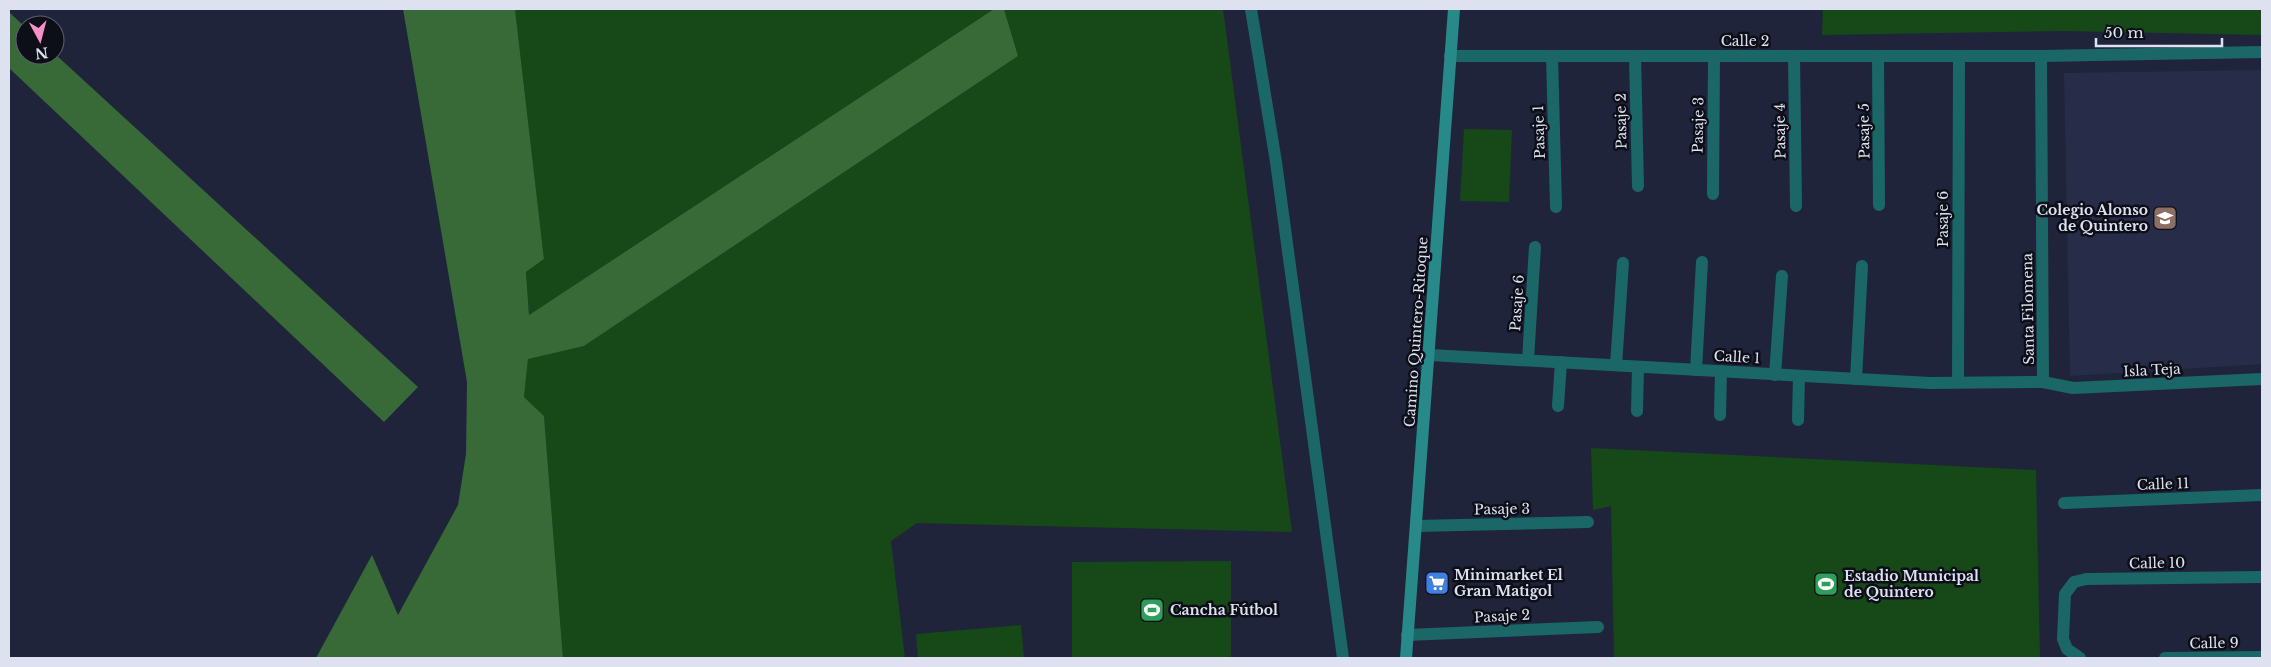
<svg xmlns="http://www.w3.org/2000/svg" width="2271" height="667" font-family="'Libre Baskerville',serif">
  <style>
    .built { fill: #272d49 }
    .green { fill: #174817 }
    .forest { fill: #376a36 }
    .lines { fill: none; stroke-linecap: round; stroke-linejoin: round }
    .minor { stroke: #1b6767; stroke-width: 12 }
    .secondary { stroke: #288989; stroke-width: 12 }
    .labels { text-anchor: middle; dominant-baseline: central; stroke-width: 5; stroke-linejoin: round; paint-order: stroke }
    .street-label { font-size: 14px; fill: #dde1f0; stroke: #0c0e18 }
    .poi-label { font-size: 14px; font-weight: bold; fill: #dde1f0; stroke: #0c0e18; text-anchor: start }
  </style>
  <rect width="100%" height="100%" fill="#1f243a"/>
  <polygon class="built" points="2262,70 2262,364 2070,376 2064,73"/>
  <g class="green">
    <polygon points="515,9 994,9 529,315 526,272 544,259"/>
    <polygon points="1004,9 1223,9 1292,532 917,523 891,541 905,658 563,658 544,416 524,397 528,358 584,346 1018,56"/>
    <polygon points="1823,9 2262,9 2262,35 2064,31 1822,35"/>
    <polygon points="1464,129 1512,130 1509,202 1460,201"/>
    <polygon points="1591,448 2036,470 2040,658 1614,658 1611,506 1593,510"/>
    <polygon points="1231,561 1231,658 1072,658 1072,562"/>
    <polygon points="1021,625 1024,658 918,658 916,634"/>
  </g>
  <g class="forest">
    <polygon points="403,9 515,9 544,259 526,272 529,315 994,9 1004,9 1018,56 584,346 528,359 524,397 544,416 563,658 316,658 372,555 398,615 458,505 466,454 467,382"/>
    <polygon points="9,12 25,27 25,55 55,54 418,387 384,422 9,68"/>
  </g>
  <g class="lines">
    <g class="minor">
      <polyline points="1251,9 1276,162 1343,658"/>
      <polyline points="1450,56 2041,56 2262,52"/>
      <polyline points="1552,56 1556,207"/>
      <polyline points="1635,56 1638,186"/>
      <polyline points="1794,56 1796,206"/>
      <polyline points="1878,56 1879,205"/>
      <polyline points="2041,56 2043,382"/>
      <polyline points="1713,194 1714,56"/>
      <polyline points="1430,355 1930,383 2043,382 2073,388 2262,379"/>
      <polyline points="1528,360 1535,247"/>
      <polyline points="1616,365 1623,263"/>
      <polyline points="1696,370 1702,262"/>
      <polyline points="1775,375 1782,276"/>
      <polyline points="1856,379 1862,266"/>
      <polyline points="1958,382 1959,56"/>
      <polyline points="1558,406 1561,362"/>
      <polyline points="1637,411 1638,367"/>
      <polyline points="1720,415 1721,371"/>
      <polyline points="1798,420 1799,376"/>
      <polyline points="2064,503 2262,495"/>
      <polyline points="1416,526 1588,522"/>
      <polyline points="1407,635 1598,627"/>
      <polyline points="2080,658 2067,649 2063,639 2065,594 2074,582 2086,579 2262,577"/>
      <polyline points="2165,658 2262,657"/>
    </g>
    <polyline class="secondary" points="1406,658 1454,9"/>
  </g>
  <defs>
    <g id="school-square" transform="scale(1.25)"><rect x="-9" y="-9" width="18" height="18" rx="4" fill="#8d6e63" stroke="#0c0e18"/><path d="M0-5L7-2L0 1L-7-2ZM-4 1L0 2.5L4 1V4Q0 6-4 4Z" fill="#fff"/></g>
    <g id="supermarket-square" transform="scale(1.25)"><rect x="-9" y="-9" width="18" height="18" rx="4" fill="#3f7fe0" stroke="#0c0e18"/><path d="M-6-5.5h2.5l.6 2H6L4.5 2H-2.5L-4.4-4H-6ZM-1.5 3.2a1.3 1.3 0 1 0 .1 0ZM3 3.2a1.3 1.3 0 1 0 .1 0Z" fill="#fff"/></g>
    <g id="stadium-square" transform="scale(1.25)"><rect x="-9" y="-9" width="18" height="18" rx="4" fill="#2e9e5b" stroke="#0c0e18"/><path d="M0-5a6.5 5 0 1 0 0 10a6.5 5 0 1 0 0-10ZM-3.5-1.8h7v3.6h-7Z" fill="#fff"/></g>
  </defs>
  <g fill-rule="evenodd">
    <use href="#school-square" x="2165" y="218"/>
    <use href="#supermarket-square" x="1437" y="583"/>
    <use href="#stadium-square" x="1826" y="584"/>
    <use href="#stadium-square" x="1152" y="610"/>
  </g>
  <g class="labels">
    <g class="street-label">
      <text x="1745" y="41">Calle 2</text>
      <text transform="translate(1621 121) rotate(-91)">Pasaje 2</text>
      <text transform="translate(1698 125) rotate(-89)">Pasaje 3</text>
      <text transform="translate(1780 131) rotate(-91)">Pasaje 4</text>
      <text transform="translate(1864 131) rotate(-91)">Pasaje 5</text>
      <text transform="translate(1539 132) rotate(-92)">Pasaje 1</text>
      <text transform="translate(1943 219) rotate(-90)">Pasaje 6</text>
      <text transform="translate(1517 303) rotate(-86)">Pasaje 6</text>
      <text transform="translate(2028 309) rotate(-91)">Santa Filomena</text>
      <text transform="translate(1416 332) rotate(-86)">Camino Quintero-Ritoque</text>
      <text transform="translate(1737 357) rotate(3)">Calle 1</text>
      <text transform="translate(2152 370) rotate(-3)">Isla Teja</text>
      <text transform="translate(2163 484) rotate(-2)">Calle 11</text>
      <text transform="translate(1502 509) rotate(-1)">Pasaje 3</text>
      <text transform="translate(2157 563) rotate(-1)">Calle 10</text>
      <text transform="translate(1502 616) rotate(-3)">Pasaje 2</text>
      <text transform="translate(2214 643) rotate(-1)">Calle 9</text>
    </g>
    <g class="poi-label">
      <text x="2148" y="210" text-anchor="end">Colegio Alonso<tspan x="2148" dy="16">de Quintero</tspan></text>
      <text x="1454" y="575">Minimarket El<tspan x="1454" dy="16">Gran Matigol</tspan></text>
      <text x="1844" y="576">Estadio Municipal<tspan x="1844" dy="16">de Quintero</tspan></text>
      <text x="1170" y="610">Cancha Fútbol</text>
    </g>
  </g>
  <rect width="2271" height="667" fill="none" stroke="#dde1f0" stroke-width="20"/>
  <g transform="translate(40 40) rotate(173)"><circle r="24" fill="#0c0e18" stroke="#60626e"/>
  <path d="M0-4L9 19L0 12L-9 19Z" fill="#fa8fc7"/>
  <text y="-8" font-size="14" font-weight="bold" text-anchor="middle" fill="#dde1f0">N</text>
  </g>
  <path d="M2096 38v8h126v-8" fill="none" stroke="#dde1f0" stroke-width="2.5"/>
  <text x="2104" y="38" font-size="15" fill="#dde1f0" stroke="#0c0e18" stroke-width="4" paint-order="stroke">50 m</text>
</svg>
